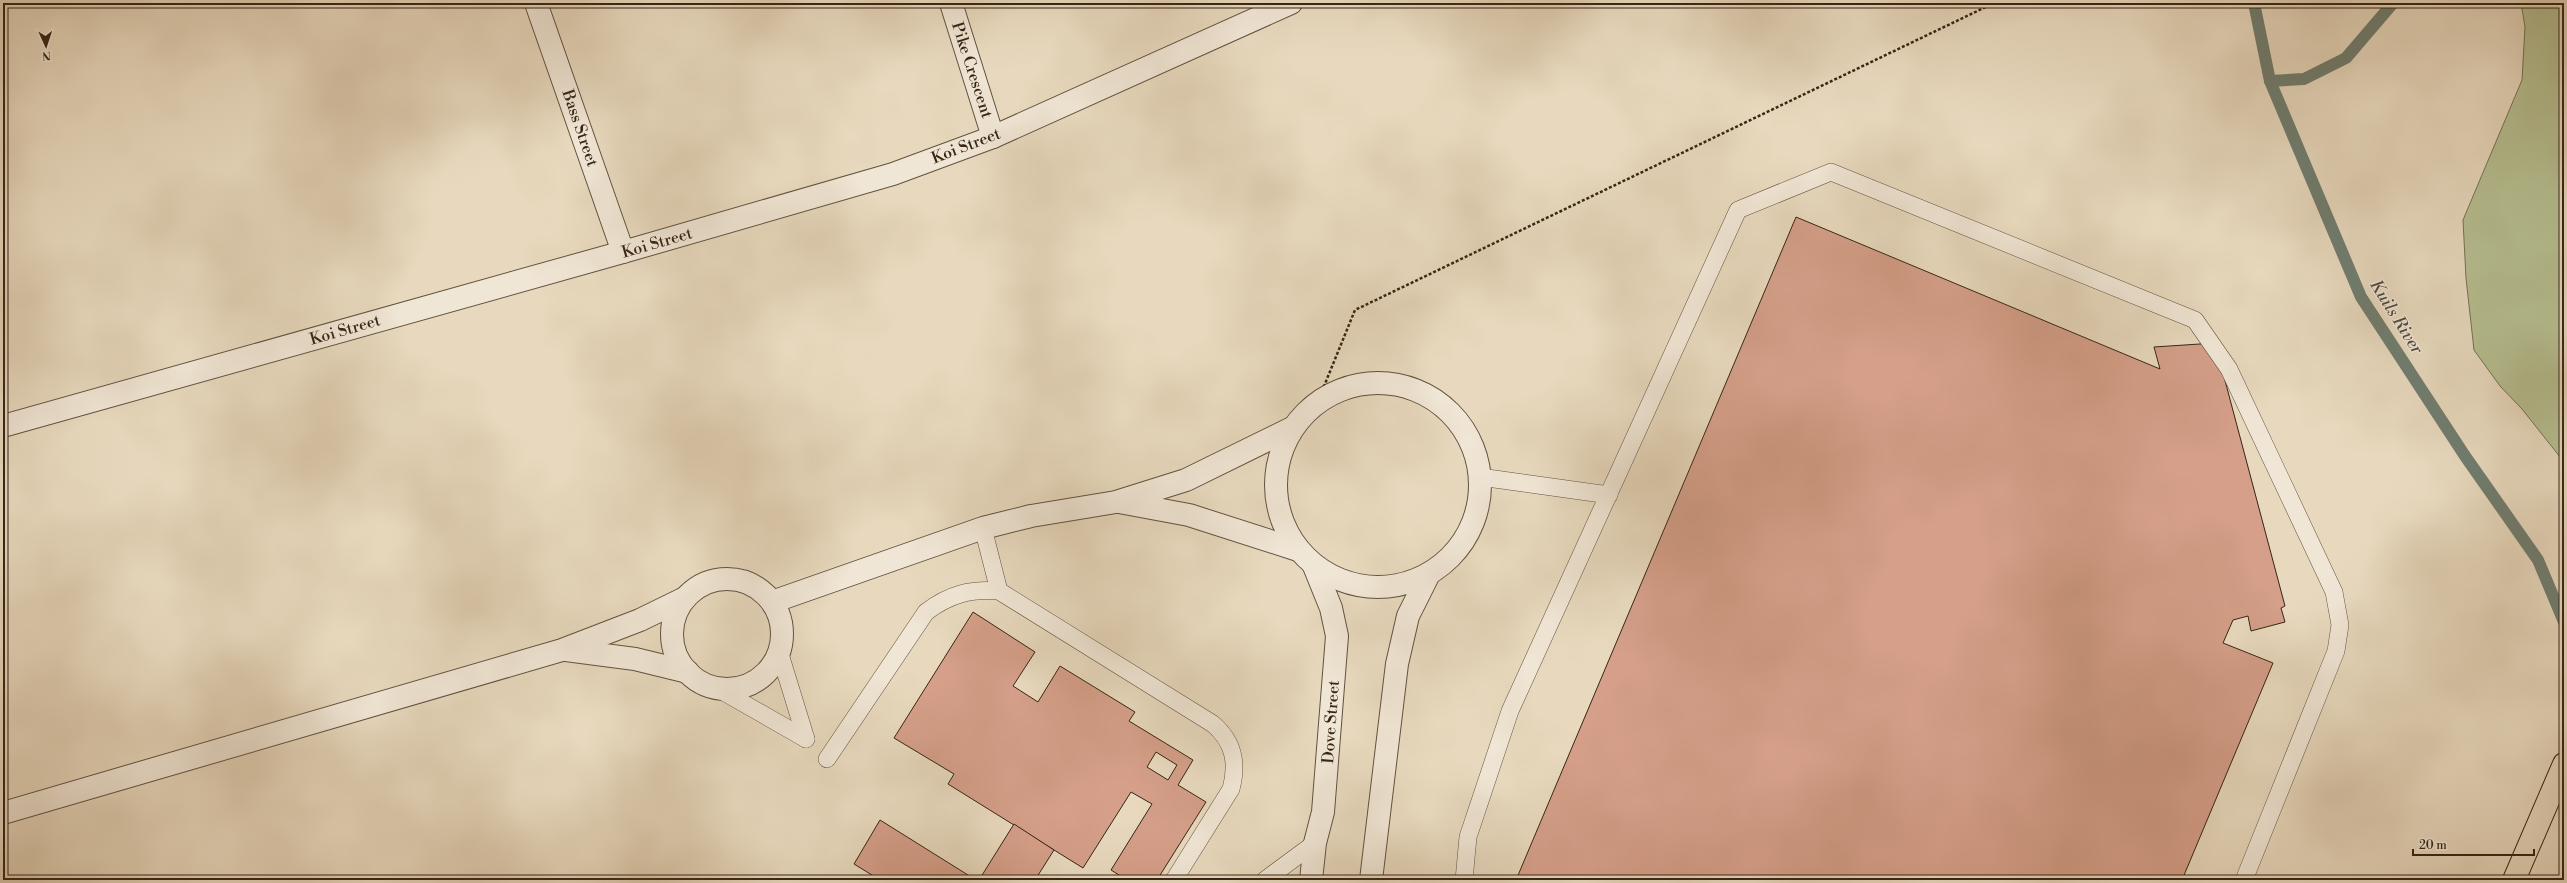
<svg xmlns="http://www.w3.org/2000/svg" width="2567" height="883" font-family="'Libre Bodoni',serif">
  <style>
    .green { fill: #b6bf91; stroke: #767254 }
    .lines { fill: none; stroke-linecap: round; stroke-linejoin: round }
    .stream { stroke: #707e71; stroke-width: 12 }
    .building { fill: #d59f89; stroke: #362516; fill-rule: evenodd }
    .lane-casing { stroke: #625240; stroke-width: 18 }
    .street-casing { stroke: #625240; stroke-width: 24 }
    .highway-casing { stroke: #362516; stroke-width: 24 }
    .path { stroke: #362516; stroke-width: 2.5; stroke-dasharray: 3 2; stroke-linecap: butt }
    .lane { stroke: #f0e6d5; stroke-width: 17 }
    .street { stroke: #f0e6d5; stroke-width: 22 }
    .highway { stroke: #e8d9be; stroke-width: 22 }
    .labels { text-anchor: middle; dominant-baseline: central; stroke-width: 3; stroke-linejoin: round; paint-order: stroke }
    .street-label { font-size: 16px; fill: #362516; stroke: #f0e6d5 }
    .water-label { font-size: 17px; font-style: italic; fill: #4e4a3c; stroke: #f0e6d5 }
  </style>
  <rect width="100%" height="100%" fill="#e8d9be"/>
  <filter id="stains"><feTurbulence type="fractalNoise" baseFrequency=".005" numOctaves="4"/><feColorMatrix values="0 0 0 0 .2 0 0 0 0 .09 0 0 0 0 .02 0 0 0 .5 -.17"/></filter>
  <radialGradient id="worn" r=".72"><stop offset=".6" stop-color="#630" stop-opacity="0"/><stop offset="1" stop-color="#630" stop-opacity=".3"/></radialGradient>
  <polygon class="green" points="2521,3 2564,3 2564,462 2522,409 2500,386 2474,350 2466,278 2463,220 2522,80 2525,27"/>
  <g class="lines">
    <g class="stream">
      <polyline points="2254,3 2270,81 2361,297 2465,456 2538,560 2564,622"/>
      <polyline points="2270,81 2304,79 2346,58 2393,3"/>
    </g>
  </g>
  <g class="building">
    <polygon points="1796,217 2160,369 2154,347 2215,343 2285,606 2281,608 2285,622 2251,631 2248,616 2233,620 2223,643 2273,663 2182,880 1516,880"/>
    <path d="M973,612L1035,652L1013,686L1038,702L1060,666L1135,712L1129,721L1193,760L1178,785L1206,802L1157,880H1127L1111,870L1152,804L1131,792L1083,868L948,784L954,774L894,738ZM1156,752L1177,765L1168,780L1147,767Z"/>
    <polygon points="880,820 976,880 880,880 854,864"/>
    <polygon points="1014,824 1054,850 1035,880 979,880"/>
  </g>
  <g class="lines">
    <g class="lane-casing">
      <g id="lane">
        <polyline points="1480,477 1609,495"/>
        <polyline points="983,528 999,591"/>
        <polyline points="779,651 806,739"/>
        <polyline points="715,687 806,739"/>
        <path d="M827,759L926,612C950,594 970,589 999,591L1213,724C1234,742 1238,763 1231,789L1174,880"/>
        <polyline points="1265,880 1315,843"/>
        <polyline points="1464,880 1468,837 1510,711 1738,210 1831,172 2195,320 2229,369 2334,592 2340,625 2336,651 2244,880"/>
      </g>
    </g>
    <g class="street-casing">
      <g id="street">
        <polyline points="536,3 623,252"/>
        <polyline points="951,3 993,137"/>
        <circle cx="1378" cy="485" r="102"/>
        <polyline points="3,426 623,252 893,174 993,137 1291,3"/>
        <polyline points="1119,502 1189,515 1298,550"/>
        <circle cx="727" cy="634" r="55"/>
        <polyline points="772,602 983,528 1031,516 1116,502 1186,480 1292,428"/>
        <polyline points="566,650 635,659 688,672"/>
        <polyline points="3,813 562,650 640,620 683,599"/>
        <polyline points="1311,880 1315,843 1323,812 1337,636 1331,608 1314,566"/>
        <polyline points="1371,880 1397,664 1408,616 1429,574"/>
      </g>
    </g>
    <g class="highway-casing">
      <polyline id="highway" points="2514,880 2564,764"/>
    </g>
    <polyline class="path" points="1318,401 1355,310 1994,3"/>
    <use href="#lane" class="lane"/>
    <use href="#street" class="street"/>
    <use href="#highway" class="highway"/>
  </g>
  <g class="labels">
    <g class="street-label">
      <text transform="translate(972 70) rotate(72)">Pike Crescent</text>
      <text transform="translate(580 128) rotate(71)">Bass Street</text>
      <text transform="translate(966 146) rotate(-21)">Koi Street</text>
      <text transform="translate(657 243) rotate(-16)">Koi Street</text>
      <text transform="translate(345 330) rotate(-16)">Koi Street</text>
      <text transform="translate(1331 722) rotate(-86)">Dove Street</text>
    </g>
    <g class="water-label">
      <text transform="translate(2396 317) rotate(58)">Kuils River</text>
    </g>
  </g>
  <rect width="2567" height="883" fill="none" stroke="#e8d9be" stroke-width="16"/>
  <rect x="4" y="4" width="2559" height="875" fill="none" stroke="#362516" stroke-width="2"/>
  <rect x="8" y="8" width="2551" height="867" fill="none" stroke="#362516"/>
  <g transform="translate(46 46) rotate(177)" stroke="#f0e6d5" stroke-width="3" paint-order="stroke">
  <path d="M0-3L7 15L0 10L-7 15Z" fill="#362516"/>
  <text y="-6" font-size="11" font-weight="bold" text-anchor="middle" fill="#362516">N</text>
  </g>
  <path d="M2413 849v6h121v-6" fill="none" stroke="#362516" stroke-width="2"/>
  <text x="2419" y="849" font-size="12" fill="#362516" stroke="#f0e6d5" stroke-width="3" paint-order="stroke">20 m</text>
  <rect width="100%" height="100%" filter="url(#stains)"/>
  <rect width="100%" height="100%" fill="url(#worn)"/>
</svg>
